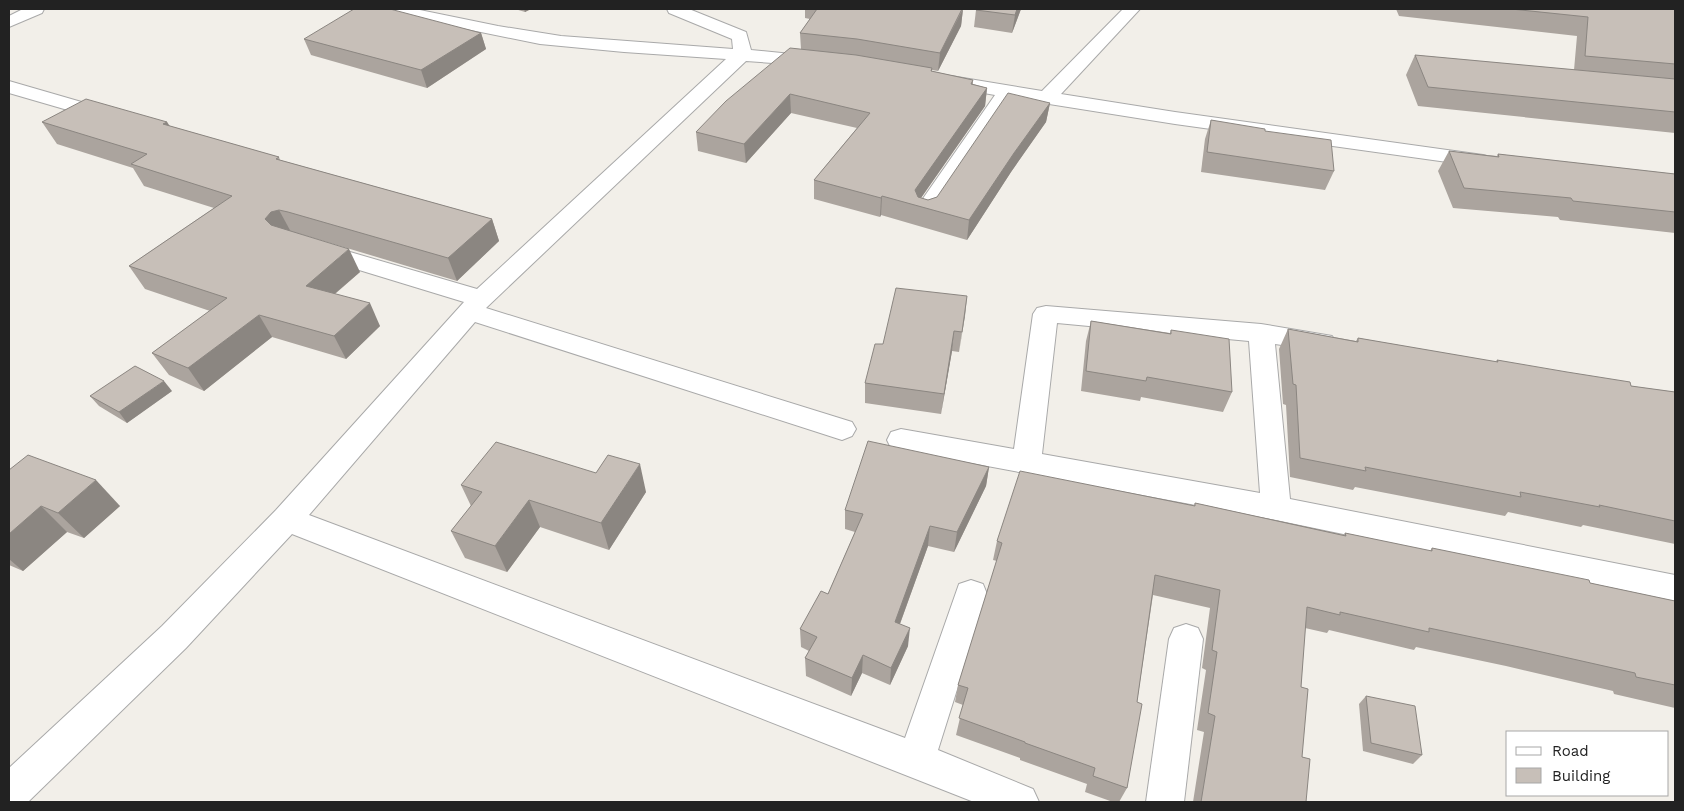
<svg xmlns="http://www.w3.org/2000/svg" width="1684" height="811" font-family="'Work Sans',sans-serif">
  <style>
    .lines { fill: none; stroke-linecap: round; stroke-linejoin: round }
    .minor-casing { stroke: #a9a9a9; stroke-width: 2 }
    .minor { fill: #fff; fill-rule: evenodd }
    .wall { fill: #aba49e }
    .shaded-wall { fill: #8b8681 }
    .building { fill: #c7bfb8; stroke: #8b8681 }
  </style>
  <rect width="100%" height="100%" fill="#f2efe9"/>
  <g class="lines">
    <g class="minor-casing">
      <g id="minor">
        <polygon points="23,9 44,9 42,13 9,27 9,16"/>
        <polygon points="385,9 415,9 498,26 561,36 733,49 732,39 669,13 667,9 689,9 746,32 751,50 821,57 824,61 821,65 815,66 746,61 486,308 852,422 856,429 852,436 842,440 475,322 309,515 905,738 959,584 971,580 983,584 987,594 938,750 1033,789 1039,802 974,802 292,534 186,648 28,802 9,802 9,768 162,626 276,510 464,302 310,255 306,250 310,245 318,243 326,245 477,289 726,59 624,52 540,44 393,14 387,13"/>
        <polygon points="1123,9 1140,9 1061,94 1175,112 1483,155 1490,157 1493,161 1490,165 1483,167 1175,124 1012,98 934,215 926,217 918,215 915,210 995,95 944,86 942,82 944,78 951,76 1042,91"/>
        <polygon points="9,81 116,112 119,116 116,120 109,122 9,93"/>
        <path d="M1046,306L1261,324L1332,336L1336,342L1332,348L1323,351L1275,344L1290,499L1675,575V603L1276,520L891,448L887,440L891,432L901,429L1014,449L1033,314L1037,308ZM1057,323L1249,341L1260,493L1042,454Z"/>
        <polygon points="1186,624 1198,628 1203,639 1184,802 1146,802 1169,639 1174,628"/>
      </g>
    </g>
    <use href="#minor" class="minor"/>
  </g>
  <g class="wall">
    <polygon points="515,9 531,9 525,12"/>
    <polygon points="805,9 963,9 961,26 938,71 932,70 932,71 973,80 973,84 987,88 985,106 921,198 928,200 937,197 1050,103 1046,122 1011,172 967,240 881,215 880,217 814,199 814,180 857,128 791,113 746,163 698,151 696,132 801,49 800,33 810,19 805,18"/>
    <polygon points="1021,9 1012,33 974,27 976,10"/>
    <polygon points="1396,9 1675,9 1675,133 1418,106 1406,75 1415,55 1574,70 1577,36 1399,16"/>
    <polygon points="481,33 486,49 427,88 311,55 304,39"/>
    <polygon points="1211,120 1265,131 1334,171 1325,190 1201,172 1205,139"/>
    <polygon points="42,122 167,122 170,126 279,157 280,160 492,219 499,241 457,281 300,234 360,272 335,294 380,326 346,359 272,337 204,391 169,375 152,353 210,311 145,289 129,266 214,208 144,186 133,168 57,144"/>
    <polygon points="1449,151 1497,156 1498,154 1675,174 1675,233 1560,220 1558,217 1453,208 1438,171"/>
    <polygon points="967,296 959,352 952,351 941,414 865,403 865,383 883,344"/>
    <polygon points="1091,321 1170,333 1171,330 1232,392 1223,412 1141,397 1140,401 1081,391 1086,341"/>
    <polygon points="1288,329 1356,341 1358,338 1496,362 1497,360 1631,386 1675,392 1675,544 1583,525 1581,527 1508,512 1505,516 1355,487 1353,490 1290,477 1286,405 1283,404 1279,349"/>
    <polygon points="172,391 127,423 99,406 90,396"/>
    <polygon points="989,467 986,486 954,552 928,546 900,624 908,646 890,685 862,673 851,696 806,676 805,658 809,651 801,647 800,629 828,594 855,532 845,529 845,510"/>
    <polygon points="9,470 120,506 84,538 67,532 23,571 9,565"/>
    <polygon points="461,485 646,492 609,550 540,527 507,572 465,558 451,531 471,506"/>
    <polygon points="1195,503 1344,535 1345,533 1430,551 1432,548 1590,583 1675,601 1675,708 1614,694 1613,691 1506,666 1416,647 1414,650 1329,630 1327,633 1305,628 1301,687 1302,757 1306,802 1193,802 1204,732 1197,730 1206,670 1202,668 1210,608 1153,595 1137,702 1127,788 1119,802 1113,802 1085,792 1087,784 1020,760 1020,758 956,735 963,705 955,702 958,685 997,561 993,560 997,541 1194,506"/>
    <polygon points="1366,696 1422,755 1413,764 1363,751 1359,704"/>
  </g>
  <g class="shaded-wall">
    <polygon points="524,9 531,9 525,12"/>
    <polygon points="963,9 961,26 938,71 940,53"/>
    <polygon points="1017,9 1021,9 1012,33 1015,15"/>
    <polygon points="481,33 486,49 427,88 421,70"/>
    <polygon points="987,88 985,106 916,205 915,190"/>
    <polygon points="790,94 791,113 746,163 744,144"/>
    <polygon points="1050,103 1046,122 1011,172 967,240 969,220 1014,153"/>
    <polygon points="167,122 179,144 163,124"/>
    <polygon points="882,196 881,215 880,217 881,198"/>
    <polygon points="279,210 291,232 277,241 265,219 271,212"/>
    <polygon points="492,219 499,241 457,281 448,258"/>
    <polygon points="349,249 360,272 318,308 306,286"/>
    <polygon points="967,296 965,316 959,352 962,332"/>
    <polygon points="370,303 380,326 346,359 334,336"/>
    <polygon points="259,315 272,337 204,391 188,368"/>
    <polygon points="954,331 952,351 941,414 944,394"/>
    <polygon points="164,381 172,391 127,423 119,412"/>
    <polygon points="640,464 646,492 609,550 601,523"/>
    <polygon points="989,467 986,486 954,552 957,532"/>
    <polygon points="96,480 120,506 84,538 58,513"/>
    <polygon points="529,500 540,527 507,572 495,546"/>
    <polygon points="41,506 67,532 23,571 9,559 9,534"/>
    <polygon points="930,526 928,546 894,640 895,622"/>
    <polygon points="910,628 908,646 890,685 891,668"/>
    <polygon points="863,655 862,673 851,696 852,678"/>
  </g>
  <g class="building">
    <polygon points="354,9 390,9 481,33 421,70 304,39"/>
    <polygon points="817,9 962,9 940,53 857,39 800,33"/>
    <polygon points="976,9 1017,9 1015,15 976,10"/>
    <polygon points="1511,9 1675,9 1675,64 1585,56 1588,17"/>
    <polygon points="790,48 856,55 932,68 931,71 973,80 971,84 987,88 915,190 918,197 928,200 937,197 1008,93 1050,103 1014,153 969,220 882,196 881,198 814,180 870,113 790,94 744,144 696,132 726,101"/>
    <polygon points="1415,55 1675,79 1675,112 1428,87"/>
    <polygon points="86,99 167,122 163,124 279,157 276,159 492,219 448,258 288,212 279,210 271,212 265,219 271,225 349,249 306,286 370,303 334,336 259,315 188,368 152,353 227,298 129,266 232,196 131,164 147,154 42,122"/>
    <polygon points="1211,120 1265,129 1265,131 1331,140 1334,171 1207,152"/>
    <polygon points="1449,151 1499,157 1498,154 1675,174 1675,212 1573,201 1571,198 1464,188"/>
    <polygon points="896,288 967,296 962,332 954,331 944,394 865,383 875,344 883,344"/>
    <polygon points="1091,321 1171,334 1171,330 1229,339 1232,392 1147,377 1146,381 1086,371"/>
    <polygon points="1288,329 1358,342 1358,338 1498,362 1497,360 1567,372 1630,382 1631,386 1675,392 1675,521 1599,505 1600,507 1520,492 1521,497 1365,467 1366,471 1300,458 1296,385 1293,384"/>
    <polygon points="135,366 164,381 119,412 90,396"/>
    <polygon points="868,441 989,467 957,532 930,526 895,622 910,628 891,668 863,655 852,678 805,658 817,637 800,629 821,591 828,594 863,514 845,510"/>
    <polygon points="496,442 596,473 608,455 640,464 601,523 529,500 495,546 451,531 482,492 461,485"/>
    <polygon points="28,455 96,480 58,513 41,506 9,534 9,470"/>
    <polygon points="1020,471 1195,506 1195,503 1346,536 1345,533 1432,551 1432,548 1515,565 1589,580 1590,583 1675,601 1675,685 1636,677 1635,673 1524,648 1429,628 1429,632 1340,612 1340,615 1307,607 1301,687 1308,689 1302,757 1310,759 1306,802 1201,802 1215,716 1208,713 1217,652 1212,650 1220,590 1155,575 1137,702 1142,704 1127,788 1093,776 1095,768 1025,743 1025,742 959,718 968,688 958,685 1002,543 997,541"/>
    <polygon points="1366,696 1415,706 1422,755 1371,743"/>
  </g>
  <rect width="1684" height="811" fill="none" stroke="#222222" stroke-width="20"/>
  <rect x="1506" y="731" width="162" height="65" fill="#ffffff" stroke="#a7a7a7"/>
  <rect x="1516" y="747" width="25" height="8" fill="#ffffff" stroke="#a7a7a7"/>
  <text x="1552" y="756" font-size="15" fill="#222222">Road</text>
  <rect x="1516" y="768" width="25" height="15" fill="#c7bfb8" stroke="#a7a7a7"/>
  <text x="1552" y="781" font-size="15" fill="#222222">Building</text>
</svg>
